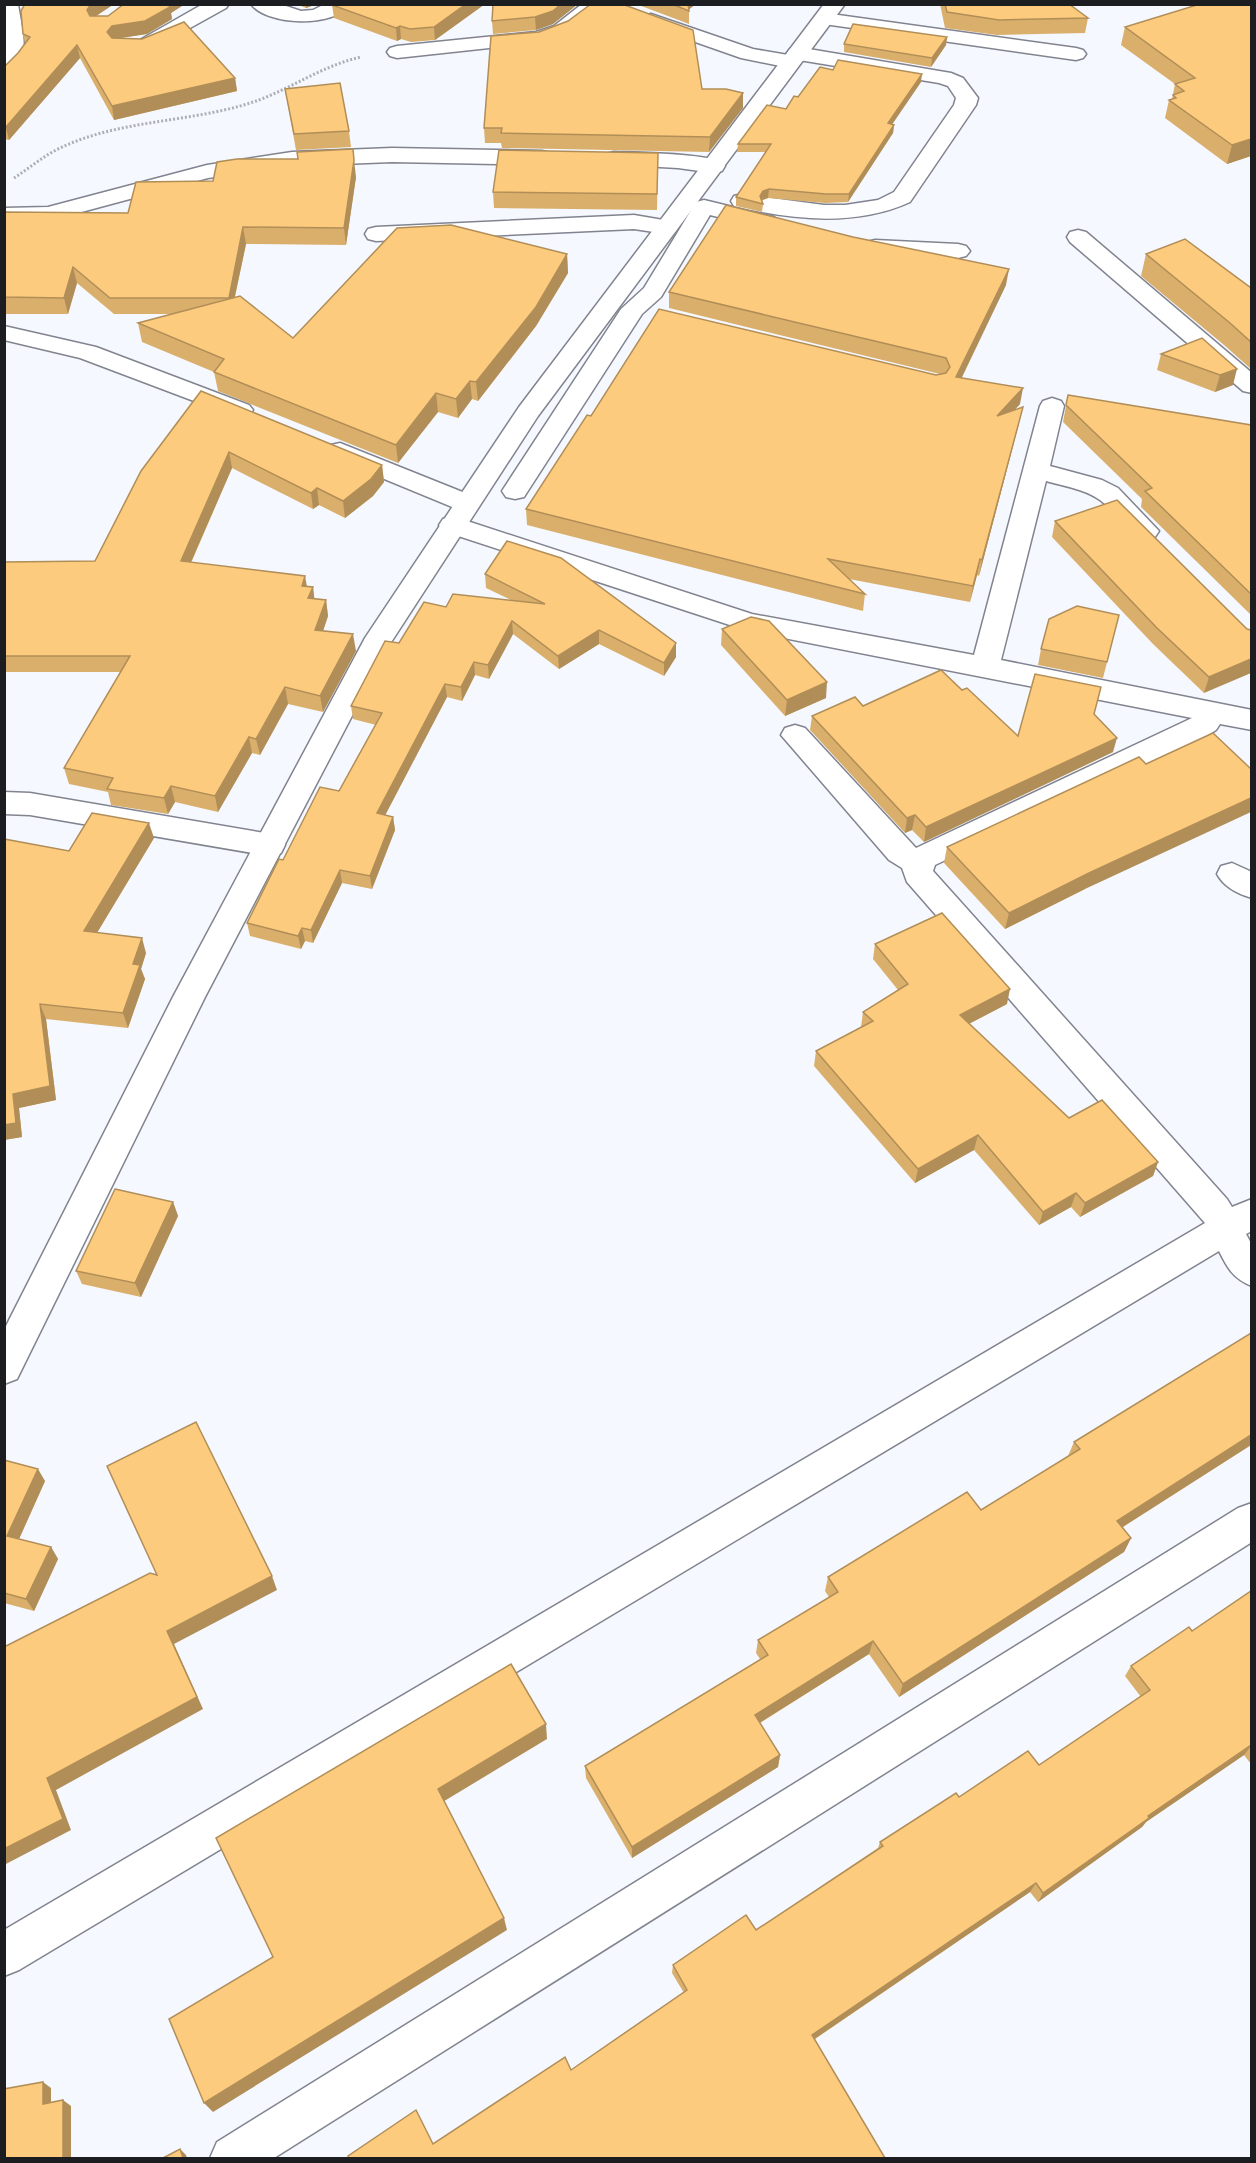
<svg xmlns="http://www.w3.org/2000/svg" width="1256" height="2163" font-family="'IBM Plex Sans',sans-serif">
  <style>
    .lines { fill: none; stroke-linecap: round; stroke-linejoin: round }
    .street-casing { stroke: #81848f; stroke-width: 3 }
    .secondary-casing { stroke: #81848f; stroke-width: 3 }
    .path { stroke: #adafb5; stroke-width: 3; stroke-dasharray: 2 2; stroke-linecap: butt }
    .street { fill: #fff; fill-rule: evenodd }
    .secondary { fill: #fff; fill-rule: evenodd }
    .wall { fill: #daaf6c }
    .shaded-wall { fill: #b18e58 }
    .building { fill: #fdcb7d; stroke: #b18e58; stroke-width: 1.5 }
  </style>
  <rect width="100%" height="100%" fill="#f5f8ff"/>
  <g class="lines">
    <g class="street-casing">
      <g id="street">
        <path d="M4,4H18C21,26 35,68 4,75Z"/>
        <polygon points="203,4 229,4 226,8 154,48 147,50 140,48 137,44 140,40"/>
        <path d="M251,4H280L301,11L313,10L325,4H351C334,28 267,26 251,4Z"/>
        <polygon points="582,4 605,4 568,34 546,42 397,58 390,56 387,52 390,48 397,46 536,32 554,26"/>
        <polygon points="824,13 1076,48 1083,50 1086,54 1083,58 1076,60 817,23 814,19 817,15"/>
        <path d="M651,14L753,49L788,55L787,53L790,49L797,47L951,73L963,78L978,98L976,105L910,202C856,227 791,220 734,206L731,201L734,196L742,194L824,205H845L878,200L894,192L954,105L956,98L948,86L939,83L799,60L800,62L797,66L790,68L741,58L644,24L641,20L644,16Z"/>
        <polygon points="392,148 542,151 550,153 553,158 550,163 542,165 392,162 292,166 208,178 48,221 4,222 4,208 48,207 207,165 292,152"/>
        <path d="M614,152C650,153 687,153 722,161L725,166L722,171L714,173L678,168L606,164L603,159L606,154Z"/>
        <polygon points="704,200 774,217 777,222 774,227 766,229 710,215 661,297 642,314 524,497 515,499 506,497 502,491 621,309 644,288 696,202"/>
        <polygon points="634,215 675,222 678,227 675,232 667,234 634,229 376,241 368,239 365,234 368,229 376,227"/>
        <polygon points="1078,230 1086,232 1252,373 1252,393 1243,391 1070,242 1067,237 1070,232"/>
        <polygon points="875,240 958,244 966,246 970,251 966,256 958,258 867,252 863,247 867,242"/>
        <polygon points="4,326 96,347 249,405 253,410 249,415 240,418 231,415 80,358 4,340"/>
        <path d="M1052,398L1061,401L1064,406L1050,466L1102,480L1118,488L1159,531L1155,537C1129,544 1118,513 1100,500C1085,489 1063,486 1046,481L1001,660L1252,710V730L1220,724L1216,730L1205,737L935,865L933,871L1227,1199L1232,1207L1252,1199V1231L1246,1234L1252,1245V1286C1233,1279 1227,1267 1219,1251L19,1970L4,1976V1930L1205,1223L907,882L902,868L889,860L781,735L785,728L795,725L805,728L916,848L1192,718L748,631L443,531L439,525L443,519L452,516L461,519L752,614L974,655L1040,406L1043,401Z"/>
        <polygon points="340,443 475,497 479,503 475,509 466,511 457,509 331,457 327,451 331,445"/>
        <polygon points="4,792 30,793 270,834 281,837 285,845 281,853 270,856 30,815 4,814"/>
        <path d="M1232,863L1252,872V898C1238,894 1224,887 1217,874L1221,866Z"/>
        <polygon points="1252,1503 1252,1542 274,2158 210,2158 217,2142 1238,1508"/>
      </g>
    </g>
    <g class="secondary-casing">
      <polygon id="secondary" points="824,4 845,4 538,416 388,647 205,997 17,1379 4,1384 4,1330 173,997 365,638 519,407"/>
    </g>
    <path class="path" d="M14,178C28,169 41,158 56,150C115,120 185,123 247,104C287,92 320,66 361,57"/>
    <use href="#street" class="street"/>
    <use href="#secondary" class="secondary"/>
  </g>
  <g class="wall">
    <polygon points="114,4 96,16 108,16 124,4 185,4 171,13 172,19 147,34 117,38 235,78 237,91 114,120 80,58 9,140 4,139 4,67 18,53 25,43 23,34"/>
    <polygon points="296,4 317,4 306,8"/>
    <polygon points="334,4 485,4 435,40 411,42 401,39 397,41 334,18 332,5"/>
    <polygon points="493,4 578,4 553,24 536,30 493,34 492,21"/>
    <polygon points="636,4 696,4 689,9 689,24"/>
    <polygon points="940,4 1069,4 1088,18 1085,33 997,35 945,28"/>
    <polygon points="1200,4 1251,156 1227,164 1165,118 1169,100 1172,99 1175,84 1121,45 1125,27"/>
    <polygon points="568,21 702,89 743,108 709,152 502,148 501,143 485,143 484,128 539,32"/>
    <polygon points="947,37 946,45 931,67 844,52 844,44"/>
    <polygon points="833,70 921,82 892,124 894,125 893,133 848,202 825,203 768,198 761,201 763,204 762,212 736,206 736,197 766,152 737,152 738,144 786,109 798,97"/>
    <polygon points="285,89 349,131 351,147 296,150"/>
    <polygon points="658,153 657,210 494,208 493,192"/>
    <polygon points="356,177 346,245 246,244 235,297 293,338 567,254 568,273 536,326 478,401 472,399 458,418 438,412 398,463 218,391 214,372 142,342 138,323 172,314 114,314 77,283 68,314 4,314 4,212 128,213 213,181"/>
    <polygon points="1146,254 1251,288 1251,369 1224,345 1141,276"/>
    <polygon points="1006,285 961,378 1020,404 1015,409 1019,423 979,576 977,575 970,602 849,579 865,594 863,611 527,525 526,509 591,416 940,374 669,308 669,292"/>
    <polygon points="1202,338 1233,385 1215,392 1157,370 1161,354"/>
    <polygon points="201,391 382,465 384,482 373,496 345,518 319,505 313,509 232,468 191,563 313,587 314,599 326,600 328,616 323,631 356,651 323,712 288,704 260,755 252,753 218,812 175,802 168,814 111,805 108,792 69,784 64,768 121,672 4,672 4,562 95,561"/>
    <polygon points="1068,395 1251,425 1251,615 1141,507 1142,499 1063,422"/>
    <polygon points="1055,521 1247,629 1204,693 1153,644 1052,537"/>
    <polygon points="485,574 676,657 664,676 599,644 559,669 513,634 489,679 475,675 462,701 447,697 385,815 393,817 395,830 372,889 342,883 313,943 305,941 301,949 250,936 247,923 283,860 339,791 376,725 353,719 351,706 399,643 446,607 511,600 486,588"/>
    <polygon points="1119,615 1103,678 1038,665 1041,649"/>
    <polygon points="722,629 826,698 785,716 721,645"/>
    <polygon points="962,690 1018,736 1094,715 1113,752 924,842 912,830 905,833 810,730 812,716 863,706"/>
    <polygon points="154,838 97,933 146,953 141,969 145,979 128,1028 46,1019 56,1100 19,1108 22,1137 4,1140 4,839 69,851"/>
    <polygon points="947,847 1085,889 1005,929 944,863"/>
    <polygon points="875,944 1007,1004 969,1024 1069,1118 1158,1162 1153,1176 1080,1217 1071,1207 1039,1225 974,1150 915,1183 814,1066 816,1051 861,1027 863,1012 898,990 873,959"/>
    <polygon points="173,1202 178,1216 141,1297 82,1284 76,1271"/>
    <polygon points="1251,1333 1251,1445 1123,1527 1131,1538 1124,1552 899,1697 869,1654 760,1723 780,1755 778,1767 632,1858 586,1778 585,1766 760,1659 756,1653 758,1640 829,1597 825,1591 828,1577 981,1510 1068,1456 1074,1442"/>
    <polygon points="4,1460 45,1481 19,1539 51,1547 58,1559 34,1611 4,1603"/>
    <polygon points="1251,1591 1251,1764 1244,1755 1146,1822 1142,1827 1038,1902 1030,1892 815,2039 433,2144 571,2070 684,1993 672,1973 673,1965 756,1930 878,1848 880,1842 959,1797 1039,1765 1141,1697 1125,1676 1131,1666 1192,1631"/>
  </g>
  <g class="shaded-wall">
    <polygon points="91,4 114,4 93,18 90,23 87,10"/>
    <polygon points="166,4 185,4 171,13 172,19 147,34 115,39 110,45 107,32 112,26"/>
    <polygon points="306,4 317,4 306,8"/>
    <polygon points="466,4 485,4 435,40 434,27"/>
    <polygon points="561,4 578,4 553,24 536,30 535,17"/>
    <polygon points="687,4 696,4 687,11"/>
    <polygon points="400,26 401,39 397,41 396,28"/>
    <polygon points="947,37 946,45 931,67 932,58"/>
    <polygon points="77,45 80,58 9,140 6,127"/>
    <polygon points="922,74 921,82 887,132 888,123"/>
    <polygon points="235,78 237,91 114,120 112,106"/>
    <polygon points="743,93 743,108 709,152 710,137"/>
    <polygon points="894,125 893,133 848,202 849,194"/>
    <polygon points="1251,139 1251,156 1227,164 1232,145"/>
    <polygon points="354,160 356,177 346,245 344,228"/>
    <polygon points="769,189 768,198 762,200 760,203 760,196 763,191"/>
    <polygon points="243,227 246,244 231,314 229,298"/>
    <polygon points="567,254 568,273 536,326 478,401 476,382"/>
    <polygon points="73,267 77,283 68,314 64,298"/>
    <polygon points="1009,269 1006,285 954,394 956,377"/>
    <polygon points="1237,369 1233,385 1215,392 1220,375"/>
    <polygon points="470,381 472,399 458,418 456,399"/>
    <polygon points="1023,388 1020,404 994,433 997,416"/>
    <polygon points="436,393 438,412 398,463 396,445"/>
    <polygon points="1023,407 1019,423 979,576 982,560"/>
    <polygon points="229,452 232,468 184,578 181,561"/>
    <polygon points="382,465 384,482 373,496 345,518 343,501"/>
    <polygon points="317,488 319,505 313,509 311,493"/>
    <polygon points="980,559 977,575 970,602 973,586"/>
    <polygon points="305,576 308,592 302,586"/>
    <polygon points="313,587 315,604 308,598"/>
    <polygon points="326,600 328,616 318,646 315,630"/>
    <polygon points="512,621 513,634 489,679 488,665"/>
    <polygon points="599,630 599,644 559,669 558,656"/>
    <polygon points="353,634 356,651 323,712 320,696"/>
    <polygon points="676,643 676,657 664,676 664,663"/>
    <polygon points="1251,659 1251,673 1204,693 1209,677"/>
    <polygon points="474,662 475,675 462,701 461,687"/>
    <polygon points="827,682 826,698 785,716 787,700"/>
    <polygon points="445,684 447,697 379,827 377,813"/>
    <polygon points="285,687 288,704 260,755 256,739"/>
    <polygon points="249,737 252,753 218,812 215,796"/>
    <polygon points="1117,738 1113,752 924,842 926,827"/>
    <polygon points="171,786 175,802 168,814 164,798"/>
    <polygon points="1251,798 1251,812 1085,889 1005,929 1009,913 1089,873"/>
    <polygon points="915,815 912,830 905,833 907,818"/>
    <polygon points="393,817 395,830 372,889 370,876"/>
    <polygon points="149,823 154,838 89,946 84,931"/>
    <polygon points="340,870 342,883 313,943 311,930"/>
    <polygon points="302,928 305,941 301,949 298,936"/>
    <polygon points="142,938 146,953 141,969 145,979 128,1028 123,1013 133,964"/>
    <polygon points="1010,989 1007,1004 957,1030 960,1015"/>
    <polygon points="40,1004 46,1019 56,1100 19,1108 22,1137 4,1140 4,1125 13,1094"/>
    <polygon points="978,1135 974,1150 915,1183 918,1169"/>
    <polygon points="1158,1162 1153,1176 1080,1217 1085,1203"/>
    <polygon points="1076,1193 1071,1207 1039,1225 1043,1212"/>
    <polygon points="173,1202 178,1216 141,1297 135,1283"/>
    <polygon points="1251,1435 1251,1445 1110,1535 1117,1521"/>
    <polygon points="38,1469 45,1481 15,1548 7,1536"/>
    <polygon points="1131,1538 1124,1552 899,1697 903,1684"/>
    <polygon points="51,1547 58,1559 34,1611 26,1599"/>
    <polygon points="272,1576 277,1590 174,1644 203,1709 56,1790 71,1830 4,1865 4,1849 47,1778 167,1631"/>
    <polygon points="873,1641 869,1654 753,1727 755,1715"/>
    <polygon points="546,1724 547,1739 441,1803 438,1789"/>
    <polygon points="1251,1746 1244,1755 1146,1822 1142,1827 1038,1902 1043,1893 1148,1816"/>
    <polygon points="780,1755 778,1767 632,1858 632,1847"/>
    <polygon points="1036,1883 1030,1892 810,2042 812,2035"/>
    <polygon points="504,1918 507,1930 213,2112 204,2103"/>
    <polygon points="43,2082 51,2088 51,2110 43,2104"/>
    <polygon points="63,2100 71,2106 71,2158 63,2158"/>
    <polygon points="180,2149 186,2155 187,2158 183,2158"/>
  </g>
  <g class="building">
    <polygon points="25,4 91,4 87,10 90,16 108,16 124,4 168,4 170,7 145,21 112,26 107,32 112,38 142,39 184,22 235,78 112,106 77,45 6,127 4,127 4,67 18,53 30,37 23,34 21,11"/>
    <polygon points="334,4 466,4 434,27 410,29 400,26 396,28 332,5"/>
    <polygon points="493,4 561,4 553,11 535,17 492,21"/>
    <polygon points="591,4 622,4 693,30 702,89 726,89 743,93 710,137 501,133 502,128 484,128 491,36 539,32 568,21"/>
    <polygon points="672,4 688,4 689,11"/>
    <polygon points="945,4 1069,4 1088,18 999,20 947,12"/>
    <polygon points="1200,4 1251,4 1251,139 1232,145 1169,100 1176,98 1173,95 1184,91 1175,84 1195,78 1125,27"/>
    <polygon points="853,24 947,37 932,58 844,44"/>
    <polygon points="838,60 922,74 888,123 894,125 849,194 826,194 769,189 763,191 760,196 763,204 736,197 771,144 738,144 767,105 786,109 794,96 798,97 820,67 833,70"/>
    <polygon points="340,83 349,131 294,134 285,89"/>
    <polygon points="353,149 354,160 344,228 243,227 229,298 110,298 73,267 64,298 4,297 4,212 128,213 136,182 213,181 217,162 237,159 298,159 297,152"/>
    <polygon points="499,150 658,153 657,194 493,192"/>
    <polygon points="726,205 853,237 1009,269 956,377 1023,388 997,416 1023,407 982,560 980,559 973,586 828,559 865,594 526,509 587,415 591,416 659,309 936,375 946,373 950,367 946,358 669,292"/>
    <polygon points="451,225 567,254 536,307 476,382 470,381 456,399 436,393 396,445 214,372 224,359 138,323 240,296 293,338 397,228"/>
    <polygon points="1185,239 1251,288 1251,342 1230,323 1146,254"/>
    <polygon points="1202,338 1237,369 1220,375 1161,354"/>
    <polygon points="201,391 382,465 371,479 343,501 317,488 311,493 229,452 181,561 305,576 302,586 313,587 308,598 326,600 315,630 353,634 320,696 285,687 256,739 249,737 215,796 171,786 164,798 107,789 113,778 64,768 130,656 4,656 4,562 95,561 141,471"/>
    <polygon points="1068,395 1251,425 1251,594 1145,491 1152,488 1066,405"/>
    <polygon points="1117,500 1247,629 1251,630 1251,659 1209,677 1157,628 1055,521"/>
    <polygon points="507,541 561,558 676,643 664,663 599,630 558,656 512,621 488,665 474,662 461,687 445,684 377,813 393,817 370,876 340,870 311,930 302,928 298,936 247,923 279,859 283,860 320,787 339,791 382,713 351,706 385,641 399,643 424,602 446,607 453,594 545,604 485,574"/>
    <polygon points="1077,606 1119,615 1107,662 1041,649 1049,619"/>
    <polygon points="751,617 769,621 827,682 787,700 722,629"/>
    <polygon points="941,670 962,690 967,688 1018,736 1035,674 1101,687 1094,714 1117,738 926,827 915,815 907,818 812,716 855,697 863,706"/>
    <polygon points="1213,733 1251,769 1251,798 1089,873 1009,913 947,847 1139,757 1146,764"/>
    <polygon points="92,813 149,823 84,931 142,938 133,964 140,965 123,1013 40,1004 50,1086 13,1094 16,1123 4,1125 4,839 69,851"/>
    <polygon points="942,913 1010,989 960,1015 1069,1118 1102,1100 1158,1162 1085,1203 1076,1193 1043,1212 978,1135 918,1169 816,1051 873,1021 863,1012 908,984 875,944"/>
    <polygon points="115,1189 173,1202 135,1283 76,1271"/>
    <polygon points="1251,1333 1251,1435 1117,1521 1131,1538 903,1684 873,1641 755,1715 780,1755 632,1847 585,1766 768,1655 758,1640 838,1592 828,1577 967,1492 981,1510 1080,1449 1074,1442"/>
    <polygon points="196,1422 272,1576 167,1631 197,1697 47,1778 63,1819 4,1849 4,1647 150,1573 157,1575 107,1466"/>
    <polygon points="4,1460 38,1469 7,1536 51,1547 26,1599 4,1593"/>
    <polygon points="1251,1591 1251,1745 1148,1816 1149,1818 1043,1893 1036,1883 812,2035 885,2158 349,2158 348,2156 416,2110 433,2144 565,2057 571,2070 687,1990 673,1965 746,1915 756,1930 883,1846 880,1842 956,1793 959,1797 1028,1751 1039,1765 1150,1690 1131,1666 1189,1627 1192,1631"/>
    <polygon points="511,1664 546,1724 438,1789 504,1918 204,2103 169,2019 273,1957 216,1838"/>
    <polygon points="43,2082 43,2104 63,2100 63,2158 4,2158 4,2089"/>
    <polygon points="180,2149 183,2158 163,2158"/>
  </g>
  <rect width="1256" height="2163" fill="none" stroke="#1c1d21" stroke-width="12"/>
</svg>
